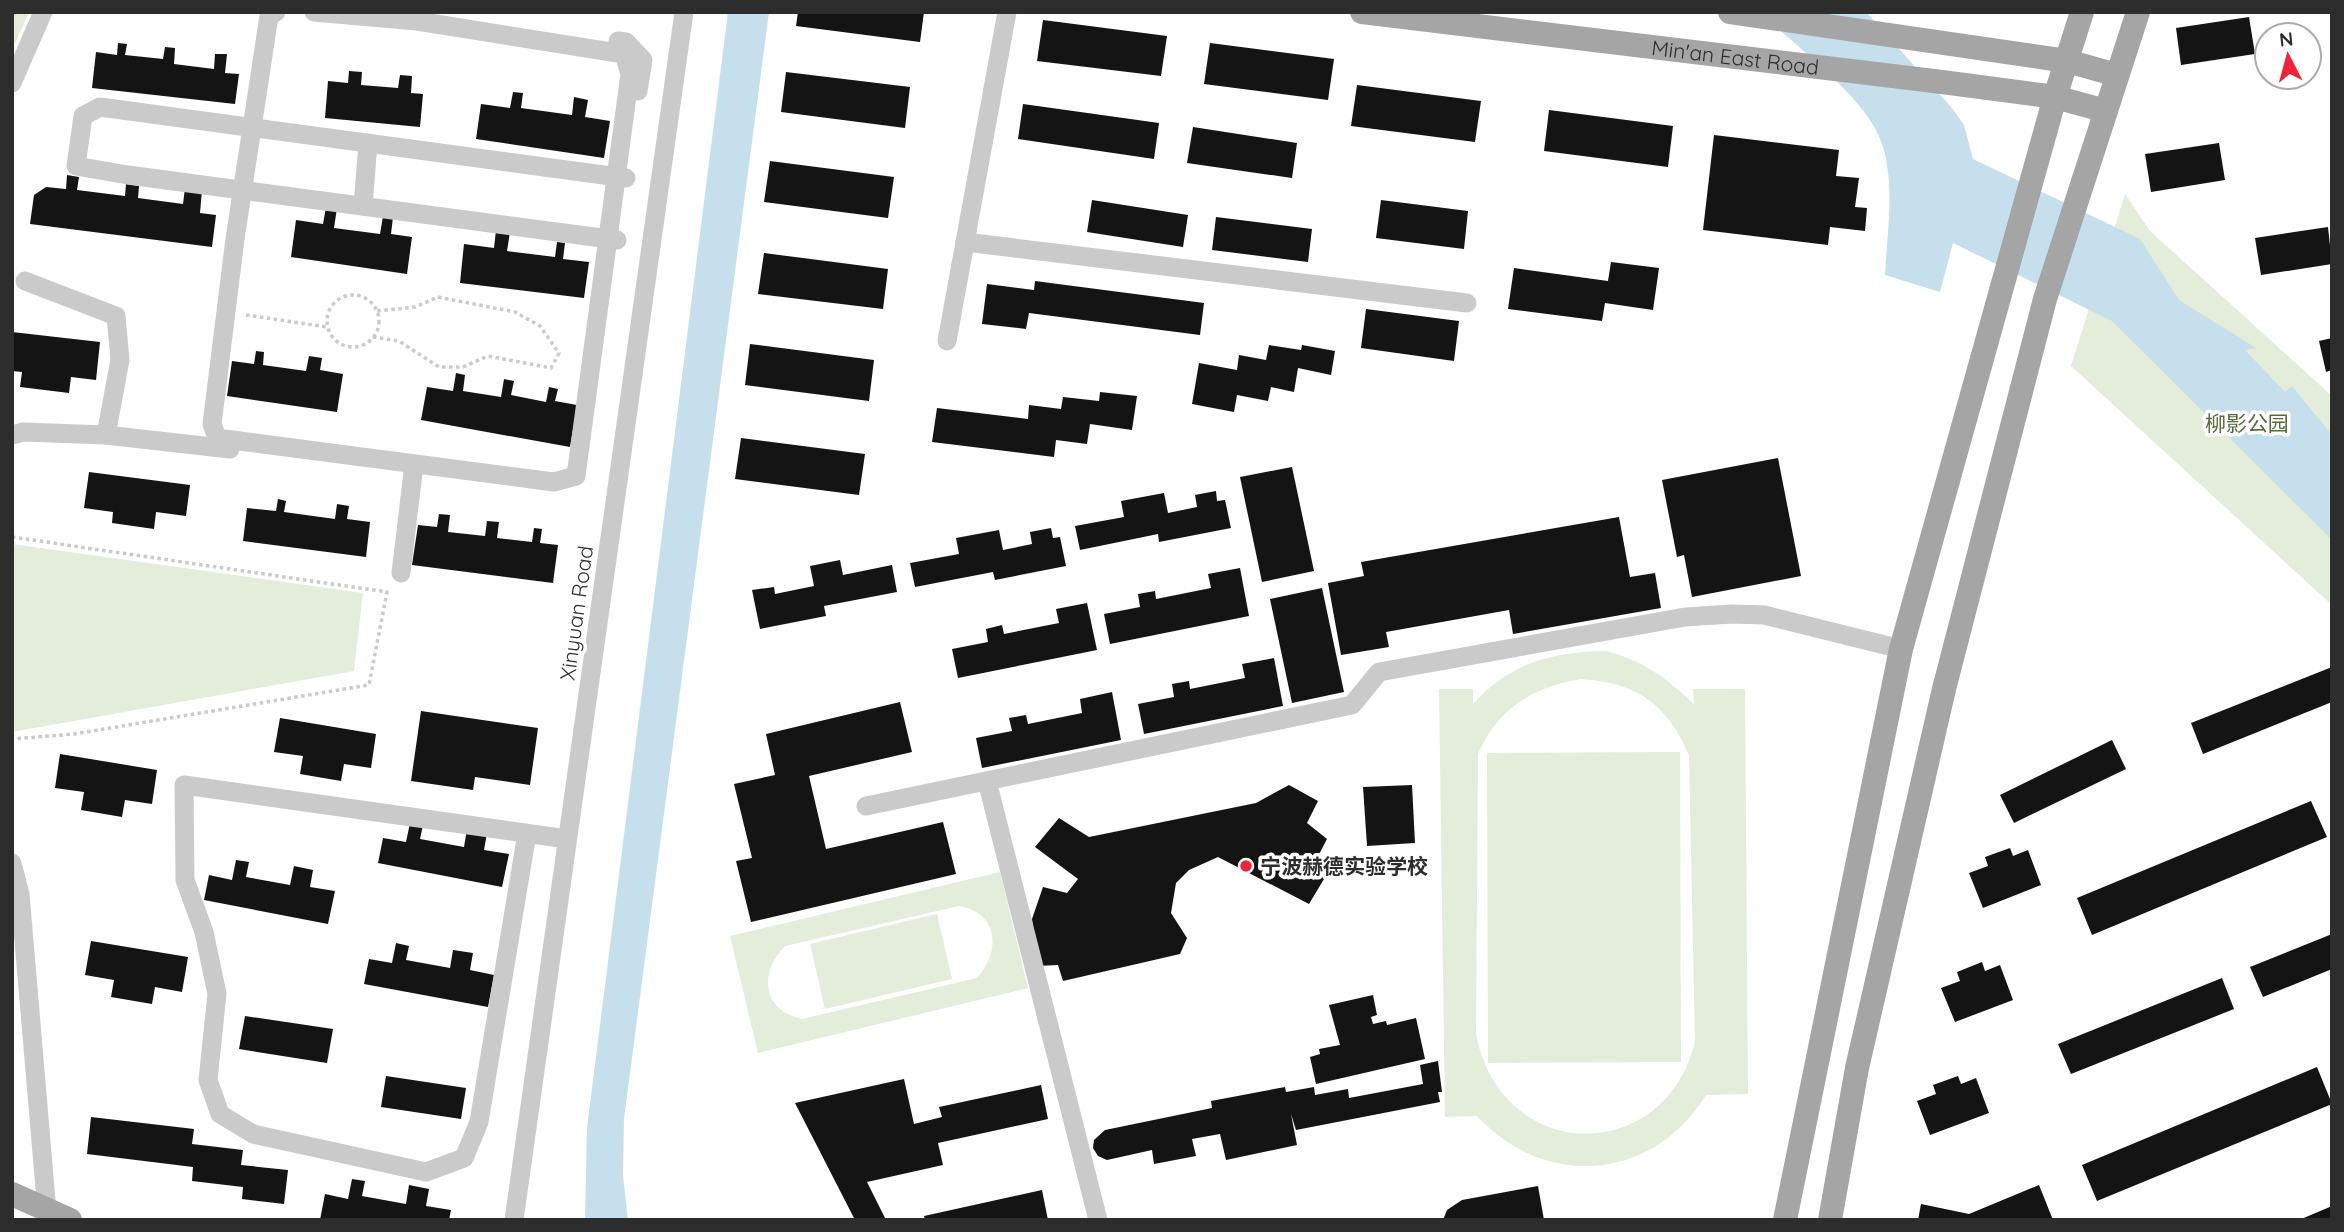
<svg xmlns="http://www.w3.org/2000/svg" width="2344" height="1232" font-family="Quicksand,'Noto Sans SC',sans-serif">
  <style>
    .green { fill: #e4ecda; fill-rule: evenodd }
    .water { fill: #c5dfed }
    .building { fill: #141414 }
    .lines { fill: none; stroke-linecap: round; stroke-linejoin: round }
    .path { stroke: #cacaca; stroke-width: 3.5; stroke-dasharray: 3.5 3.5; stroke-linecap: butt }
    .minor { stroke: #cacaca; stroke-width: 19 }
    .major { stroke: #a5a5a5; stroke-width: 24 }
    .poi-dot { fill: #ef243a; stroke: #fff; stroke-width: 2.5 }
    .labels { text-anchor: middle; dominant-baseline: central; stroke-width: 7; stroke-linejoin: round; paint-order: stroke }
    .street-label { font-size: 21px; fill: #2d2d2d; stroke: #fff }
    .park-label { font-size: 21px; fill: #526b38; stroke: #fff }
    .poi-label { font-size: 21px; font-weight: bold; fill: #2d2d2d; stroke: #fff; text-anchor: start }
  </style>
  <rect width="100%" height="100%" fill="#fff"/>
  <g class="green">
    <polygon points="12,12 29,12 12,50"/>
    <polygon points="2125,194 2150,231 2332,396 2332,605 2071,366"/>
    <polygon points="12,544 363,593 354,671 12,732"/>
    <path d="M1606,651C1644,661 1665,677 1694,704L1693,689H1745L1748,1094L1706,1095C1653,1181 1546,1190 1477,1116L1445,1117L1439,689H1473V704C1509,663 1552,652 1606,651ZM1581,679C1636,683 1666,702 1689,755L1695,1042C1664,1167 1501,1164 1476,1034L1478,754C1498,708 1533,687 1581,679Z"/>
    <polygon points="1680,752 1681,1062 1488,1063 1487,753"/>
    <path d="M1000,872L1028,988L758,1053L730,936ZM959,906C999,913 1001,951 977,978L802,1019C761,1009 759,973 785,946Z"/>
    <polygon points="937,914 952,979 825,1009 810,944"/>
  </g>
  <g class="water">
    <polygon points="728,12 769,12 624,1119 623,1176 628,1220 585,1220 587,1128"/>
    <path d="M1759,12H1866L1952,108L1964,125L1973,159L2140,239L2179,300L2256,348L2245,350L2285,392L2292,386L2332,435V540L2112,321L1953,243L1940,292L1885,275C1887,232 1896,183 1881,141C1866,98 1794,44 1759,12Z"/>
  </g>
  <g class="building">
    <polygon points="798,12 924,12 920,42 796,26"/>
    <polygon points="2249,17 2255,54 2181,65 2176,28"/>
    <polygon points="1043,20 1167,36 1161,76 1037,61"/>
    <polygon points="118,43 127,44 125,55 163,59 165,47 175,48 174,64 214,69 215,54 227,54 225,73 239,74 235,104 92,88 96,52 117,55"/>
    <polygon points="1210,43 1334,59 1328,100 1204,84"/>
    <polygon points="349,71 362,72 361,85 398,88 400,75 412,76 411,93 423,94 420,127 325,118 328,81 348,83"/>
    <polygon points="786,72 910,87 905,128 781,112"/>
    <polygon points="1357,85 1481,101 1475,142 1351,126"/>
    <polygon points="513,92 523,93 521,108 572,115 574,97 588,100 585,117 610,121 604,158 476,139 481,104 510,108"/>
    <polygon points="1023,104 1159,123 1154,159 1018,139"/>
    <polygon points="1549,110 1673,126 1668,167 1544,151"/>
    <polygon points="1193,127 1297,143 1292,178 1187,163"/>
    <polygon points="1714,135 1839,150 1836,176 1859,178 1855,207 1867,208 1865,231 1830,227 1828,245 1703,230"/>
    <polygon points="2219,143 2225,180 2151,192 2145,154"/>
    <polygon points="770,161 894,177 888,218 764,202"/>
    <polygon points="67,175 79,177 77,190 125,196 126,184 139,186 138,198 183,204 185,188 202,190 200,213 216,215 212,247 30,224 34,195 46,187 66,189"/>
    <polygon points="1092,200 1188,215 1183,247 1087,232"/>
    <polygon points="1381,200 1468,211 1464,249 1376,238"/>
    <polygon points="326,207 337,208 334,228 380,234 383,216 393,217 391,234 412,237 407,274 291,257 296,220 323,224"/>
    <polygon points="1216,217 1312,229 1308,262 1212,250"/>
    <polygon points="2328,227 2332,264 2261,275 2255,238"/>
    <polygon points="496,230 510,232 507,251 555,257 557,242 565,243 563,259 589,262 584,298 460,283 464,244 494,248"/>
    <polygon points="764,253 888,269 883,309 758,294"/>
    <polygon points="1611,262 1659,268 1653,310 1605,303 1602,321 1508,309 1514,268 1608,281"/>
    <polygon points="1035,281 1204,303 1200,335 1029,313 1026,329 982,324 987,284 1034,290"/>
    <polygon points="1366,309 1459,321 1454,361 1361,348"/>
    <polygon points="12,332 100,342 96,380 71,377 69,393 20,387 22,372 12,371"/>
    <polygon points="2332,338 2332,370 2326,372 2319,341"/>
    <polygon points="750,344 874,360 869,401 745,385"/>
    <polygon points="1269,345 1301,350 1302,345 1335,351 1331,375 1298,368 1294,392 1271,387 1268,401 1237,395 1234,412 1192,404 1199,363 1237,370 1239,355 1266,360"/>
    <polygon points="256,351 264,352 263,365 306,371 309,356 322,358 320,370 343,374 337,412 227,396 232,361 254,364"/>
    <polygon points="456,373 465,375 463,391 501,397 504,379 514,381 511,395 546,402 549,387 558,389 555,401 577,405 570,447 421,420 427,387 453,391"/>
    <polygon points="1100,392 1137,396 1132,430 1090,424 1087,444 1056,440 1054,457 932,442 937,408 1028,419 1029,405 1061,409 1063,397 1099,401"/>
    <polygon points="741,438 865,454 859,495 735,479"/>
    <polygon points="1778,458 1801,576 1692,597 1684,555 1677,557 1662,480"/>
    <polygon points="1292,467 1314,571 1262,582 1240,477"/>
    <polygon points="89,472 190,485 186,516 156,512 154,529 112,523 113,512 84,508"/>
    <polygon points="1216,491 1217,501 1225,500 1231,528 1159,542 1158,534 1080,550 1075,526 1124,517 1121,501 1164,493 1168,513 1197,507 1195,495"/>
    <polygon points="278,499 286,501 284,512 335,519 337,504 349,506 347,519 370,522 366,557 243,541 247,508 276,511"/>
    <polygon points="439,514 450,515 448,532 485,536 487,521 499,522 497,538 532,542 534,528 542,529 540,543 558,545 553,583 412,565 418,525 437,527"/>
    <polygon points="1619,517 1630,577 1655,573 1661,608 1513,634 1509,610 1386,632 1389,647 1341,655 1328,583 1364,576 1361,562"/>
    <polygon points="1051,528 1053,538 1060,537 1066,566 995,580 993,572 915,587 910,563 959,554 956,538 999,530 1003,550 1032,544 1030,532"/>
    <polygon points="840,560 843,575 892,565 897,592 824,606 826,616 760,629 752,590 774,587 775,594 814,586 810,566"/>
    <polygon points="1240,568 1249,616 1110,644 1104,614 1140,607 1138,594 1155,591 1156,599 1211,588 1208,574"/>
    <polygon points="1322,588 1344,692 1292,703 1270,599"/>
    <polygon points="1087,603 1097,650 958,678 952,649 988,642 986,629 1002,625 1004,634 1059,623 1056,609"/>
    <polygon points="1274,658 1283,706 1144,734 1138,704 1174,697 1172,684 1189,681 1190,689 1245,678 1242,664"/>
    <polygon points="2332,667 2332,702 2203,754 2191,723"/>
    <polygon points="1112,692 1121,740 982,768 976,738 1012,731 1009,718 1026,715 1028,724 1082,713 1080,699"/>
    <polygon points="900,702 912,752 809,776 826,849 943,822 956,874 751,922 736,861 752,858 734,784 775,775 766,734"/>
    <polygon points="421,711 538,728 530,785 475,777 473,790 411,781"/>
    <polygon points="280,718 376,734 371,768 344,764 341,781 300,774 303,756 274,752"/>
    <polygon points="2112,740 2126,769 2014,823 2000,795"/>
    <polygon points="60,754 157,770 152,804 125,800 122,817 81,810 84,792 55,788"/>
    <polygon points="1289,785 1318,801 1307,823 1327,839 1314,864 1324,879 1309,904 1218,857 1189,870 1176,883 1171,913 1187,938 1180,954 1063,981 1058,965 1037,966 1032,919 1043,887 1067,893 1078,879 1035,847 1059,818 1089,837 1256,803"/>
    <polygon points="1412,785 1415,843 1367,846 1363,787"/>
    <polygon points="2311,801 2327,837 2092,935 2077,898"/>
    <polygon points="410,823 423,825 420,839 464,847 467,829 487,833 484,850 509,854 502,887 378,863 383,838 406,842"/>
    <polygon points="2010,848 2013,856 2028,850 2041,885 1983,908 1969,873 1988,866 1985,857"/>
    <polygon points="236,860 249,862 246,877 290,885 294,866 313,870 310,887 335,891 328,924 204,900 209,875 232,880"/>
    <polygon points="2332,934 2332,969 2263,997 2250,967"/>
    <polygon points="91,941 188,957 182,992 155,987 152,1004 111,997 114,980 85,975"/>
    <polygon points="396,943 409,946 406,960 450,968 453,950 473,953 470,970 494,975 488,1007 364,984 369,959 392,963"/>
    <polygon points="1982,962 1985,971 2000,965 2013,1000 1955,1022 1941,988 1960,981 1957,972"/>
    <polygon points="2222,978 2234,1009 2071,1074 2058,1044"/>
    <polygon points="1373,995 1377,1015 1371,1017 1373,1024 1386,1021 1387,1025 1416,1018 1425,1059 1316,1084 1310,1057 1320,1054 1319,1049 1340,1045 1329,1005"/>
    <polygon points="245,1016 333,1029 327,1063 239,1049"/>
    <polygon points="1438,1061 1442,1092 1438,1092 1440,1102 1296,1130 1291,1114 1297,1145 1226,1160 1220,1134 1192,1139 1196,1156 1154,1164 1152,1150 1107,1160 1098,1156 1093,1148 1094,1140 1105,1130 1212,1108 1211,1101 1285,1087 1286,1092 1314,1087 1315,1095 1348,1089 1349,1098 1423,1084 1420,1065"/>
    <polygon points="2317,1067 2332,1104 2097,1201 2082,1165"/>
    <polygon points="386,1076 466,1088 461,1119 381,1107"/>
    <polygon points="1958,1076 1961,1084 1976,1078 1989,1113 1930,1135 1917,1101 1936,1094 1933,1085"/>
    <polygon points="904,1079 914,1124 942,1117 939,1107 1041,1085 1048,1119 938,1143 943,1165 867,1182 886,1220 855,1220 795,1103"/>
    <polygon points="91,1117 194,1129 192,1144 243,1150 241,1165 288,1170 284,1204 242,1199 243,1187 192,1181 193,1167 87,1154"/>
    <polygon points="352,1179 365,1181 362,1196 406,1204 409,1185 429,1189 426,1206 451,1210 449,1220 320,1220 325,1194 348,1199"/>
    <polygon points="2039,1185 2053,1220 1918,1220 1921,1204 1969,1214"/>
    <polygon points="1538,1186 1544,1220 1443,1220 1447,1210 1462,1200"/>
    <polygon points="1042,1190 1048,1220 925,1220 924,1216"/>
    <polygon points="2332,1206 2332,1220 2299,1220"/>
  </g>
  <g class="lines">
    <g class="path">
      <polyline points="12,14 22,12"/>
      <circle cx="353" cy="321" r="26"/>
      <polyline points="246,315 327,327"/>
      <polyline points="373,337 399,341 439,367 463,367 488,356 551,368 559,353 540,326 515,312 438,297 415,307 377,311"/>
      <polyline points="12,537 387,592 369,685 74,734 12,739"/>
    </g>
    <g class="minor">
      <polyline points="276,12 269,16 235,239 212,424 217,438 554,482 576,476 630,74 624,54 417,21 314,12"/>
      <polyline points="618,41 626,42 643,60 638,91"/>
      <polyline points="12,83 43,12"/>
      <polyline points="363,206 368,143"/>
      <polyline points="617,240 128,175 76,166 83,116 100,107 626,178"/>
      <polyline points="965,242 1467,303"/>
      <polyline points="25,281 116,316 120,360 106,435"/>
      <polyline points="947,341 1007,12"/>
      <polyline points="12,435 23,432 106,435 230,449"/>
      <polyline points="401,573 414,464"/>
      <polyline points="987,781 1098,1220"/>
      <polyline points="866,806 1352,705 1379,672 1685,617 1732,614 1764,615 1901,649"/>
      <polyline points="527,833 479,1122 464,1158 426,1172 253,1134 220,1114 208,1080 217,994 204,932 185,880 184,785 567,839"/>
      <polyline points="12,863 20,894 47,1212"/>
      <polyline points="514,1220 684,12"/>
    </g>
    <g class="major">
      <path id="s1" d="M1362,12L1942,82L2055,97L2106,111"/>
      <polyline points="1730,12 2067,61 2117,75"/>
      <polyline points="12,1194 70,1220"/>
      <polyline points="1785,1220 1901,649 2055,97 2082,12"/>
      <polyline points="1830,1220 1857,1068 1944,689 2045,299 2138,12"/>
    </g>
  </g>
  <circle class="poi-dot" cx="1246" cy="866" r="7"/>
  <g class="labels">
    <g class="street-label">
      <text stroke="none"><textPath href="#s1" startOffset="376">Min'an East Road</textPath></text>
      <text transform="translate(576 613) rotate(-82)">Xinyuan Road</text>
    </g>
    <g class="park-label">
      <text x="2247" y="423">柳影公园</text>
    </g>
    <g class="poi-label">
      <text x="1260" y="866">宁波赫德实验学校</text>
    </g>
  </g>
  <rect width="2344" height="1232" fill="none" stroke="#2d2d2d" stroke-width="28"/>
  <g transform="translate(2288 56) rotate(354)"><circle r="33" fill="#ffffff" stroke="#ababab" stroke-width="2"/>
  <path d="M0-5L12 26L0 18L-12 26Z" fill="#ef243a"/>
  <text y="-10" font-size="19" font-weight="bold" text-anchor="middle" fill="#2d2d2d">N</text>
  </g>
</svg>
